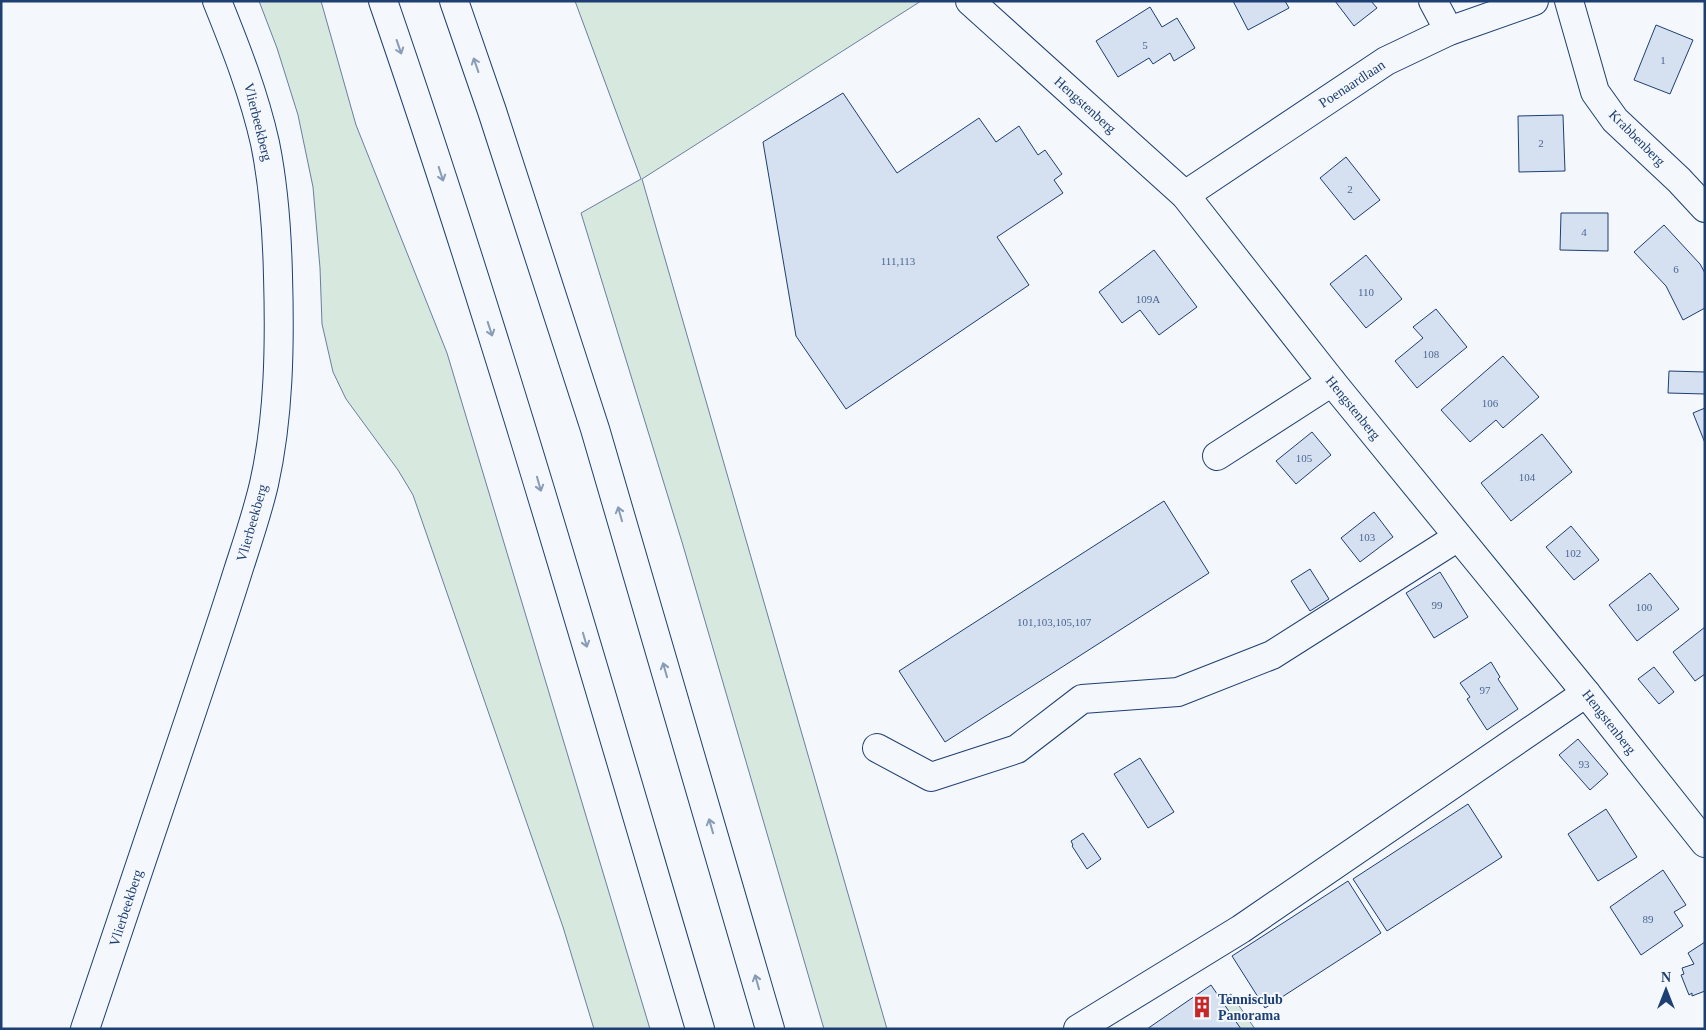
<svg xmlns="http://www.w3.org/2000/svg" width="1706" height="1030" font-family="Georgia,serif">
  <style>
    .green { fill: #d7e8df; stroke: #687fa3 }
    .building { fill: #d5e0f0; stroke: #1d3f73 }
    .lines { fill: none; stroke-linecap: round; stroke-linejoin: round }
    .minor-casing { stroke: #1d3f73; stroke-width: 30 }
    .highway-casing { stroke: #1d3f73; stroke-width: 30 }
    .minor { stroke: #f4f7fb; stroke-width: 28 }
    .highway { stroke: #f4f7fb; stroke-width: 28 }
    .oneway { stroke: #889bb7 }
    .labels { text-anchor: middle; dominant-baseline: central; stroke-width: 4; stroke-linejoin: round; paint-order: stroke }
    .number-label { font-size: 11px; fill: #4b6792 }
    .street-label { font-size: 14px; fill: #1d3f73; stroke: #f4f7fb }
    .poi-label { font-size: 14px; font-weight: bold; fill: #1d3f73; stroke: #f4f7fb; text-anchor: start }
  </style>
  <rect width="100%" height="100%" fill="#f4f7fb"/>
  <g class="green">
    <polygon points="259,1 321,1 356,125 447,353 650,1029 594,1029 563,927 413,495 398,470 346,399 333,372 322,324 320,268 313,187 298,115 277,48"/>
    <polygon points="575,1 921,1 642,179 887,1029 824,1029 682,542 581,213 641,179"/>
    <polygon points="1231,994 1255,1029 1173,1029"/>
  </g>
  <g class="building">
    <polygon points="1233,1 1285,1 1289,8 1248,30"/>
    <polygon points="1335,1 1371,1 1377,8 1354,26"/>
    <polygon points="1150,7 1162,27 1177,18 1195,48 1174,61 1170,53 1153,64 1149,58 1118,77 1096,41"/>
    <polygon points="1656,25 1693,40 1670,94 1634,80"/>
    <polygon points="843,93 897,173 979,118 996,142 1019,126 1038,155 1045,150 1062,174 1054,180 1063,193 997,237 1029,285 846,409 796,336 763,142"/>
    <polygon points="1563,115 1565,171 1519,172 1518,116"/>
    <polygon points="1346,157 1380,200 1354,220 1320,178"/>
    <polygon points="1561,213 1608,213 1608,251 1560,250"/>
    <polygon points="1664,225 1700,264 1705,273 1705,308 1683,320 1666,286 1634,252"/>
    <polygon points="1154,250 1197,307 1159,335 1140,310 1122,323 1099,292"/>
    <polygon points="1366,255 1402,299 1366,328 1330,284"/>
    <polygon points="1436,309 1467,347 1417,388 1395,361 1423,338 1413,327"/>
    <polygon points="1503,356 1539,397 1503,428 1496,420 1470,442 1441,410"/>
    <polygon points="1669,371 1705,372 1705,394 1668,393"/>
    <polygon points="1705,408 1705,443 1693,413"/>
    <polygon points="1312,432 1331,455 1296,484 1276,461"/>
    <polygon points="1542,434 1572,472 1511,521 1481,483"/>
    <polygon points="1164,501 1209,573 945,742 899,671"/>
    <polygon points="1374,512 1393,537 1360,562 1341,538"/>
    <polygon points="1571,526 1599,560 1574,580 1546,547"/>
    <polygon points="1310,569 1329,599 1310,611 1291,581"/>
    <polygon points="1440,572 1468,617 1434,638 1406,593"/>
    <polygon points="1650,573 1679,609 1637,641 1609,605"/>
    <polygon points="1705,627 1705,674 1695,681 1673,652"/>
    <polygon points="1491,662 1500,677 1498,679 1518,709 1487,730 1467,699 1470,697 1460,683"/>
    <polygon points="1654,667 1674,692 1659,704 1638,679"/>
    <polygon points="1578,739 1608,774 1590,790 1559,755"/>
    <polygon points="1140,758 1174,812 1148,828 1114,774"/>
    <polygon points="1468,804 1502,857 1387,931 1353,879"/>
    <polygon points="1606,809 1637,857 1598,881 1568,834"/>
    <polygon points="1083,833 1101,859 1087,869 1072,846 1073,845 1071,841"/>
    <polygon points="1663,870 1686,905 1674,912 1683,926 1641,955 1610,907"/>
    <polygon points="1348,881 1381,933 1265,1008 1232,956"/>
    <polygon points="1705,942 1705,991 1692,996 1692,993 1689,995 1681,975 1684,974 1682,968 1694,964 1688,953"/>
    <polygon points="1211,985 1241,1029 1147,1029"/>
  </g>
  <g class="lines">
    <g class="minor-casing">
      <g id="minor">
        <polyline points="970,1 1185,195 1332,382 1586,693 1705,843"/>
        <polyline points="1433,1 1449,31"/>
        <polyline points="1569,1 1595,92 1615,120 1679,180 1705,208"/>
        <polyline points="1185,195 1386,61 1449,31 1534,1"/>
        <polyline points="1217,456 1332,382"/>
        <polyline points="877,748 931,777 1017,749 1082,699 1178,692 1272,655 1458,537"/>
        <path d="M85,1029C121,924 156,819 191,714C207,666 223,619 238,571C247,543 257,514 264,484C279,417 280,345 278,276C277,232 274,187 265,143C254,94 236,48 217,1"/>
        <polyline points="1078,1029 1241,929 1586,693"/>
      </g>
    </g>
    <g class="highway-casing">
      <g id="highway">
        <path d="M383,1C500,340 598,685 700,1029"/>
        <polyline points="454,1 492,111 595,429 770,1029"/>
      </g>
    </g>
    <use href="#minor" class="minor"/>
    <use href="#highway" class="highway"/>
  </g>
  <defs><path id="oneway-shaft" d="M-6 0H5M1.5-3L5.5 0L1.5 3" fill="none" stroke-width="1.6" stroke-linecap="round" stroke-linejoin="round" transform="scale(1.25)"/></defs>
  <g class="oneway">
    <use href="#oneway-shaft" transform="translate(399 47) rotate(71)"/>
    <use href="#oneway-shaft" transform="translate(476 65) rotate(-109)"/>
    <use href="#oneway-shaft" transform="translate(441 174) rotate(72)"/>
    <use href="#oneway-shaft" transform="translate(490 329) rotate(72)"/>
    <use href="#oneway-shaft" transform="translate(539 484) rotate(74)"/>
    <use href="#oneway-shaft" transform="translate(620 514) rotate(-106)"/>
    <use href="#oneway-shaft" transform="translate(585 640) rotate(74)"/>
    <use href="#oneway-shaft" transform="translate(665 670) rotate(-106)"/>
    <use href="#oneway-shaft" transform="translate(711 826) rotate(-106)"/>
    <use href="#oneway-shaft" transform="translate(757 982) rotate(-106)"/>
  </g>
  <defs>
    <g id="building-bare" transform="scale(1.725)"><path d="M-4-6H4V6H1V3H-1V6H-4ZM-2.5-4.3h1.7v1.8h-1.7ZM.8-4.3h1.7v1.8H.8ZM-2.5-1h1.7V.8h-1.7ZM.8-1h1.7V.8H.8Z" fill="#c62828" stroke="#f4f7fb" stroke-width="2.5" paint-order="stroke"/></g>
  </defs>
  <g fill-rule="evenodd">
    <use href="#building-bare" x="1202" y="1007"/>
  </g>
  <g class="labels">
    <g class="number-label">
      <text x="1145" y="45">5</text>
      <text x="1663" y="60">1</text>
      <text x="1541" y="143">2</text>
      <text x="1350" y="189">2</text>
      <text x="1584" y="232">4</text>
      <text x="898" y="261">111,113</text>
      <text x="1676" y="269">6</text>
      <text x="1366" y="292">110</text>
      <text x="1148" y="299">109A</text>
      <text x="1431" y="354">108</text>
      <text x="1490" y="403">106</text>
      <text x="1304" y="458">105</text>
      <text x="1527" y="477">104</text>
      <text x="1367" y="537">103</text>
      <text x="1573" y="553">102</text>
      <text x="1437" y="605">99</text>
      <text x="1644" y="607">100</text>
      <text x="1054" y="622">101,103,105,107</text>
      <text x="1485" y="690">97</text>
      <text x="1584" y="764">93</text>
      <text x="1648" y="919">89</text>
    </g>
    <g class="street-label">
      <text transform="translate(1352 84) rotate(-33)">Poenaardlaan</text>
      <text transform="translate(1085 105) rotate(42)">Hengstenberg</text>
      <text transform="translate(258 122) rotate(76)">Vlierbeekberg</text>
      <text transform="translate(1637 138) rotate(45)">Krabbenberg</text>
      <text transform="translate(1353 408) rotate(51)">Hengstenberg</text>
      <text transform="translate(252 523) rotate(-74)">Vlierbeekberg</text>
      <text transform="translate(1609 722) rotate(52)">Hengstenberg</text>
      <text transform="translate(126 908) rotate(-72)">Vlierbeekberg</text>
    </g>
    <g class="poi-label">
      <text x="1218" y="999">Tennisclub<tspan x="1218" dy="16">Panorama</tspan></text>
    </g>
  </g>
  <rect width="1706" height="1030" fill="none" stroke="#1d3f73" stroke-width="5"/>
  <g transform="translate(1666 990)" stroke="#f4f7fb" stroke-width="4" paint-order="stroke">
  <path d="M0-4L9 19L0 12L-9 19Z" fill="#1d3f73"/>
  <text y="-8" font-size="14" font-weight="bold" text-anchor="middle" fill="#1d3f73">N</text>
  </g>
</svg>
